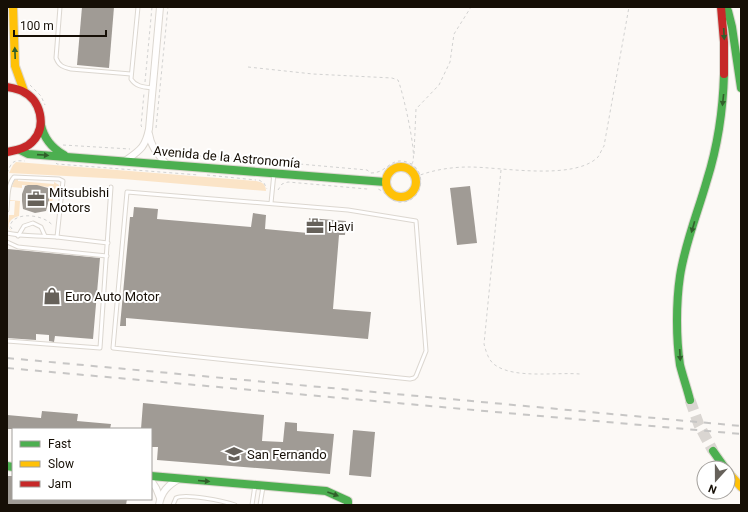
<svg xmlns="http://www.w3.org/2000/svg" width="748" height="512" font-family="Roboto,sans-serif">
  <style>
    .green { fill: #fbe4c7 }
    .building { fill: #a09b95 }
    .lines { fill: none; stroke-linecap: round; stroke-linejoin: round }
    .highway-tunnel { stroke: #dad6d2; stroke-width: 11; stroke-dasharray: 11 5.5; stroke-linecap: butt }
    .lane-casing { stroke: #dcd7d0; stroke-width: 5 }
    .street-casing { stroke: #dcd7d0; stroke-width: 8 }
    .fast-casing { stroke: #dcd7d0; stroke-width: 10 }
    .slow-casing { stroke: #dcd7d0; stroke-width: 10 }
    .jam-casing { stroke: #dcd7d0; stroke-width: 10 }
    .path { stroke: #d2d2d1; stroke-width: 1; stroke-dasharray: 3 3; stroke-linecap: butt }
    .lane { stroke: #fffefe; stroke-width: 3 }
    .street { stroke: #fffefe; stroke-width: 6 }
    .fast { stroke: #4caf50; stroke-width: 8 }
    .slow { stroke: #ffc107; stroke-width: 8 }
    .jam { stroke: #c62828; stroke-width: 8 }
    .rail { stroke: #c7c6c5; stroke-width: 2; stroke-dasharray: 7 7; stroke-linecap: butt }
    .oneway { fill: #315f2b }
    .labels { text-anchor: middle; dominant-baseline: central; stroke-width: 4; stroke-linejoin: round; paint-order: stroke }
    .street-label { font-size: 13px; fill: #160f06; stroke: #fff }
    .poi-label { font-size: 13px; fill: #160f06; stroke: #fff; text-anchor: start }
  </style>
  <rect width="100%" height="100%" fill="#fcf9f6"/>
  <g class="green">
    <path d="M16,162L256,181C262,182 266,184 266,191L123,179L9,173L13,165Z"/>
    <polygon points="18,179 18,181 54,184 54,182 59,185 59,192 53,192 52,209 48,209 50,187 22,185 22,188 12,187 14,180"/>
    <path d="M10,200L20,201L19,216C11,218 5,224 12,231C6,228 9,220 9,215H14L15,201H10Z"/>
  </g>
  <g class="building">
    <polygon points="82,7 114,7 109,68 77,65"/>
    <polygon points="28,185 37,185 48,188 49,200 46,211 35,213 23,209 22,201 22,194 25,186"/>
    <polygon points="470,186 477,243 457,245 450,188"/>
    <polygon points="134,207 158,209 157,219 251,227 253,213 266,215 265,229 308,233 309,218 346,221 345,235 339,235 333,309 371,312 368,339 126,318 126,326 120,326 130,217 133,217"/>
    <polygon points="8,249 100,258 93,339 55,336 54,342 49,341 49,335 36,334 36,340 7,338"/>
    <polygon points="143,403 264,415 262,441 283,442 285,422 297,423 297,431 334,434 330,474 157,460 158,447 151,447 151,429 141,429"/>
    <polygon points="42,411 78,414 77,421 111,424 110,429 7,429 7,415 41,418"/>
    <polygon points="353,430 375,432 371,477 349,475"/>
    <polygon points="7,476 13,476 13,499 127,499 126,505 7,505"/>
  </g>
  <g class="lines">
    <polyline class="highway-tunnel" points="690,400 699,425 713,451"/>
    <g class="lane-casing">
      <g id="lane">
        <path d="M60,7L56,58C59,66 63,67 71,69L131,74"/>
        <path d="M138,7L131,79C136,87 144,87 153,88"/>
        <polygon points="127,192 348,210 416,221 426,351 416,376 414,378 410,379 113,348"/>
        <polyline points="271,203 274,173"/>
        <path d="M7,210C8,200 7,185 14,177L59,179L63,181L57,237C40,235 24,237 7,233"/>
        <polyline points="18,236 24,226 33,223 41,227 45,236"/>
        <polyline points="57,237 108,243"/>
        <polyline points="7,242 18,247 107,256"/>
        <polyline points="7,341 100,348 111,187"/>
        <path d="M173,505L176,498C185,493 224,501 235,505"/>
        <polyline points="252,505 255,485"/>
        <polyline points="260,505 263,487"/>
      </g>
    </g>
    <g class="street-casing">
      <g id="street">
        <path d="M149,134C151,148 159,155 167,165"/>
        <path d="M125,161C140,150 145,148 149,129L160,7"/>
        <polyline points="151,480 156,488 160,498"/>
        <path d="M159,505C161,492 168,485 179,479"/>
      </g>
    </g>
    <g class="fast-casing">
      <g id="fast">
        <polyline points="728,11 732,27 741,88"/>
        <path d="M41,125C44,139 52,148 64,155"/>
        <polyline points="20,150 28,154 385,182"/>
        <path d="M690,400C687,388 683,377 680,365C676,338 676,303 680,276C685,243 698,212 707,180C718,145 723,110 724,74"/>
        <polyline points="713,451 725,468"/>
        <polyline points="7,466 13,467"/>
        <polyline points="151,476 326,491 348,501 348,505"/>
      </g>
    </g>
    <g class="slow-casing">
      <g id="slow">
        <polyline points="13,7 15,66 24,91"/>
        <circle cx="401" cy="182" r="15"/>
        <polyline points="728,472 741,487"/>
      </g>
    </g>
    <g class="jam-casing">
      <g id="jam">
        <polyline points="721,7 724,42 724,74"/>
        <path d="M7,87C12,88 18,89 22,91C41,100 47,126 33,141C26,149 16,150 7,152"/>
      </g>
    </g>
    <g class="path">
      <path d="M248,67L313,74L392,78L398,80C403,92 416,150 413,161C413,163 410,166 409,169"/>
      <polyline points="145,82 152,7"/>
      <polyline points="30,85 41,96 45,105"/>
      <polyline points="142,127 141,126 144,93"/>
      <polyline points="156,128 168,7"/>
      <polyline points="63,145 130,149"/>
      <path d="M164,152L168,154L201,156L206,158L209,156L367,170L371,173C386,173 389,160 402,161C430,164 425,205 398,202C389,200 386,192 378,189"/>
      <polyline points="414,154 416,109 439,85 450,62 454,34 471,7"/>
      <polyline points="56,163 57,164 199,175"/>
      <path d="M501,170L484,344C486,351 488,360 495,365C515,379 555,372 580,374"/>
      <path d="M7,173C12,162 12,160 25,161"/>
      <polyline points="207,175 256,180"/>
      <path d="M415,177C432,170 451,167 469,167C501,167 574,181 598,157C600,154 602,149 604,146L629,7"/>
      <polyline points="259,180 264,183 267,189"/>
      <polyline points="278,190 282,184 288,182 367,189 369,188"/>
      <path d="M12,229L10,226C14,210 46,215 53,226"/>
    </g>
    <use href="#lane" class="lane"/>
    <use href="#street" class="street"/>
    <use href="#fast" class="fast"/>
    <use href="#slow" class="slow"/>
    <use href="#jam" class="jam"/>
    <g class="rail">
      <polyline points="7,358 741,426"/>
      <polyline points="7,368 741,434"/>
    </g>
  </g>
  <defs><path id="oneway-solid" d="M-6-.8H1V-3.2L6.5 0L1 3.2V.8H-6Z"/></defs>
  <g class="oneway">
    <use href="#oneway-solid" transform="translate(724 34) rotate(87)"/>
    <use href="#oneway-solid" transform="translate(15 53) rotate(-92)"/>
    <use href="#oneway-solid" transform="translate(723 100) rotate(96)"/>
    <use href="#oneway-solid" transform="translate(43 155) rotate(4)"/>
    <use href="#oneway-solid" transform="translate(693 227) rotate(106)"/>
    <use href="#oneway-solid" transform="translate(680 355) rotate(87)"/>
    <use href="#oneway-solid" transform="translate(204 481) rotate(5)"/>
    <use href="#oneway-solid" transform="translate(333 494) rotate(20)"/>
  </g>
  <defs>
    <g id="office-bare" transform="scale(1.38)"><path d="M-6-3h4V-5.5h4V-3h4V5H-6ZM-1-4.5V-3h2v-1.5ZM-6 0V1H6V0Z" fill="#66615a" stroke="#fff" stroke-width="2.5" paint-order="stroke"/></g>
    <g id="shop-bare" transform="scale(1.38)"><path d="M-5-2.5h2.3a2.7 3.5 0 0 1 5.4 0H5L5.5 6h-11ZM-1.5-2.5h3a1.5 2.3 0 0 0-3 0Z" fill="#66615a" stroke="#fff" stroke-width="2.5" paint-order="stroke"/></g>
    <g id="school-bare" transform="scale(1.38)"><path d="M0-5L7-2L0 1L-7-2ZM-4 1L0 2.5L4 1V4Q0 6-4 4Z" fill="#66615a" stroke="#fff" stroke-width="2.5" paint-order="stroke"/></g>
  </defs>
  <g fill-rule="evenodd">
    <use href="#office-bare" x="36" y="199"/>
    <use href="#office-bare" x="315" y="226"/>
    <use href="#shop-bare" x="52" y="296"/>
    <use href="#school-bare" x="234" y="454"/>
  </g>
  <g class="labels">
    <g class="street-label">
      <text transform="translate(227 157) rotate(5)">Avenida de la Astronomía</text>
    </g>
    <g class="poi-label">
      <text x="49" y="192">Mitsubishi<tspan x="49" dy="15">Motors</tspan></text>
      <text x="328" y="226">Havi</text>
      <text x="65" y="296">Euro Auto Motor</text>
      <text x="247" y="454">San Fernando</text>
    </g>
  </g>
  <rect width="748" height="512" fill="none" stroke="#160f06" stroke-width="16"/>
  <rect x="12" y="428" width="140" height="72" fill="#ffffff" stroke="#a29f9b"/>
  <rect x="20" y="441" width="20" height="6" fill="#4caf50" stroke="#a29f9b"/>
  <text x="48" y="448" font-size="12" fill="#160f06">Fast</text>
  <rect x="20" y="461" width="20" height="6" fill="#ffc107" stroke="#a29f9b"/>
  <text x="48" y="468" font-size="12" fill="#160f06">Slow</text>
  <rect x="20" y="481" width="20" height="6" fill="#c62828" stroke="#a29f9b"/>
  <text x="48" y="488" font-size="12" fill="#160f06">Jam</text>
  <g transform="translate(716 480) rotate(201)"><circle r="19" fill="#ffffff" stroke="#a29f9b"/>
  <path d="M0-3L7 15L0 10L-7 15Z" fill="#66615a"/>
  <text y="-6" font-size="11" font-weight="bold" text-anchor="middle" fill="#160f06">N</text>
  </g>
  <path d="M14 30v6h92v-6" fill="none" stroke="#160f06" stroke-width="2"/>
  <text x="20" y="30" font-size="12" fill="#160f06" stroke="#ffffff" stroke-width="3" paint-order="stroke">100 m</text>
</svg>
